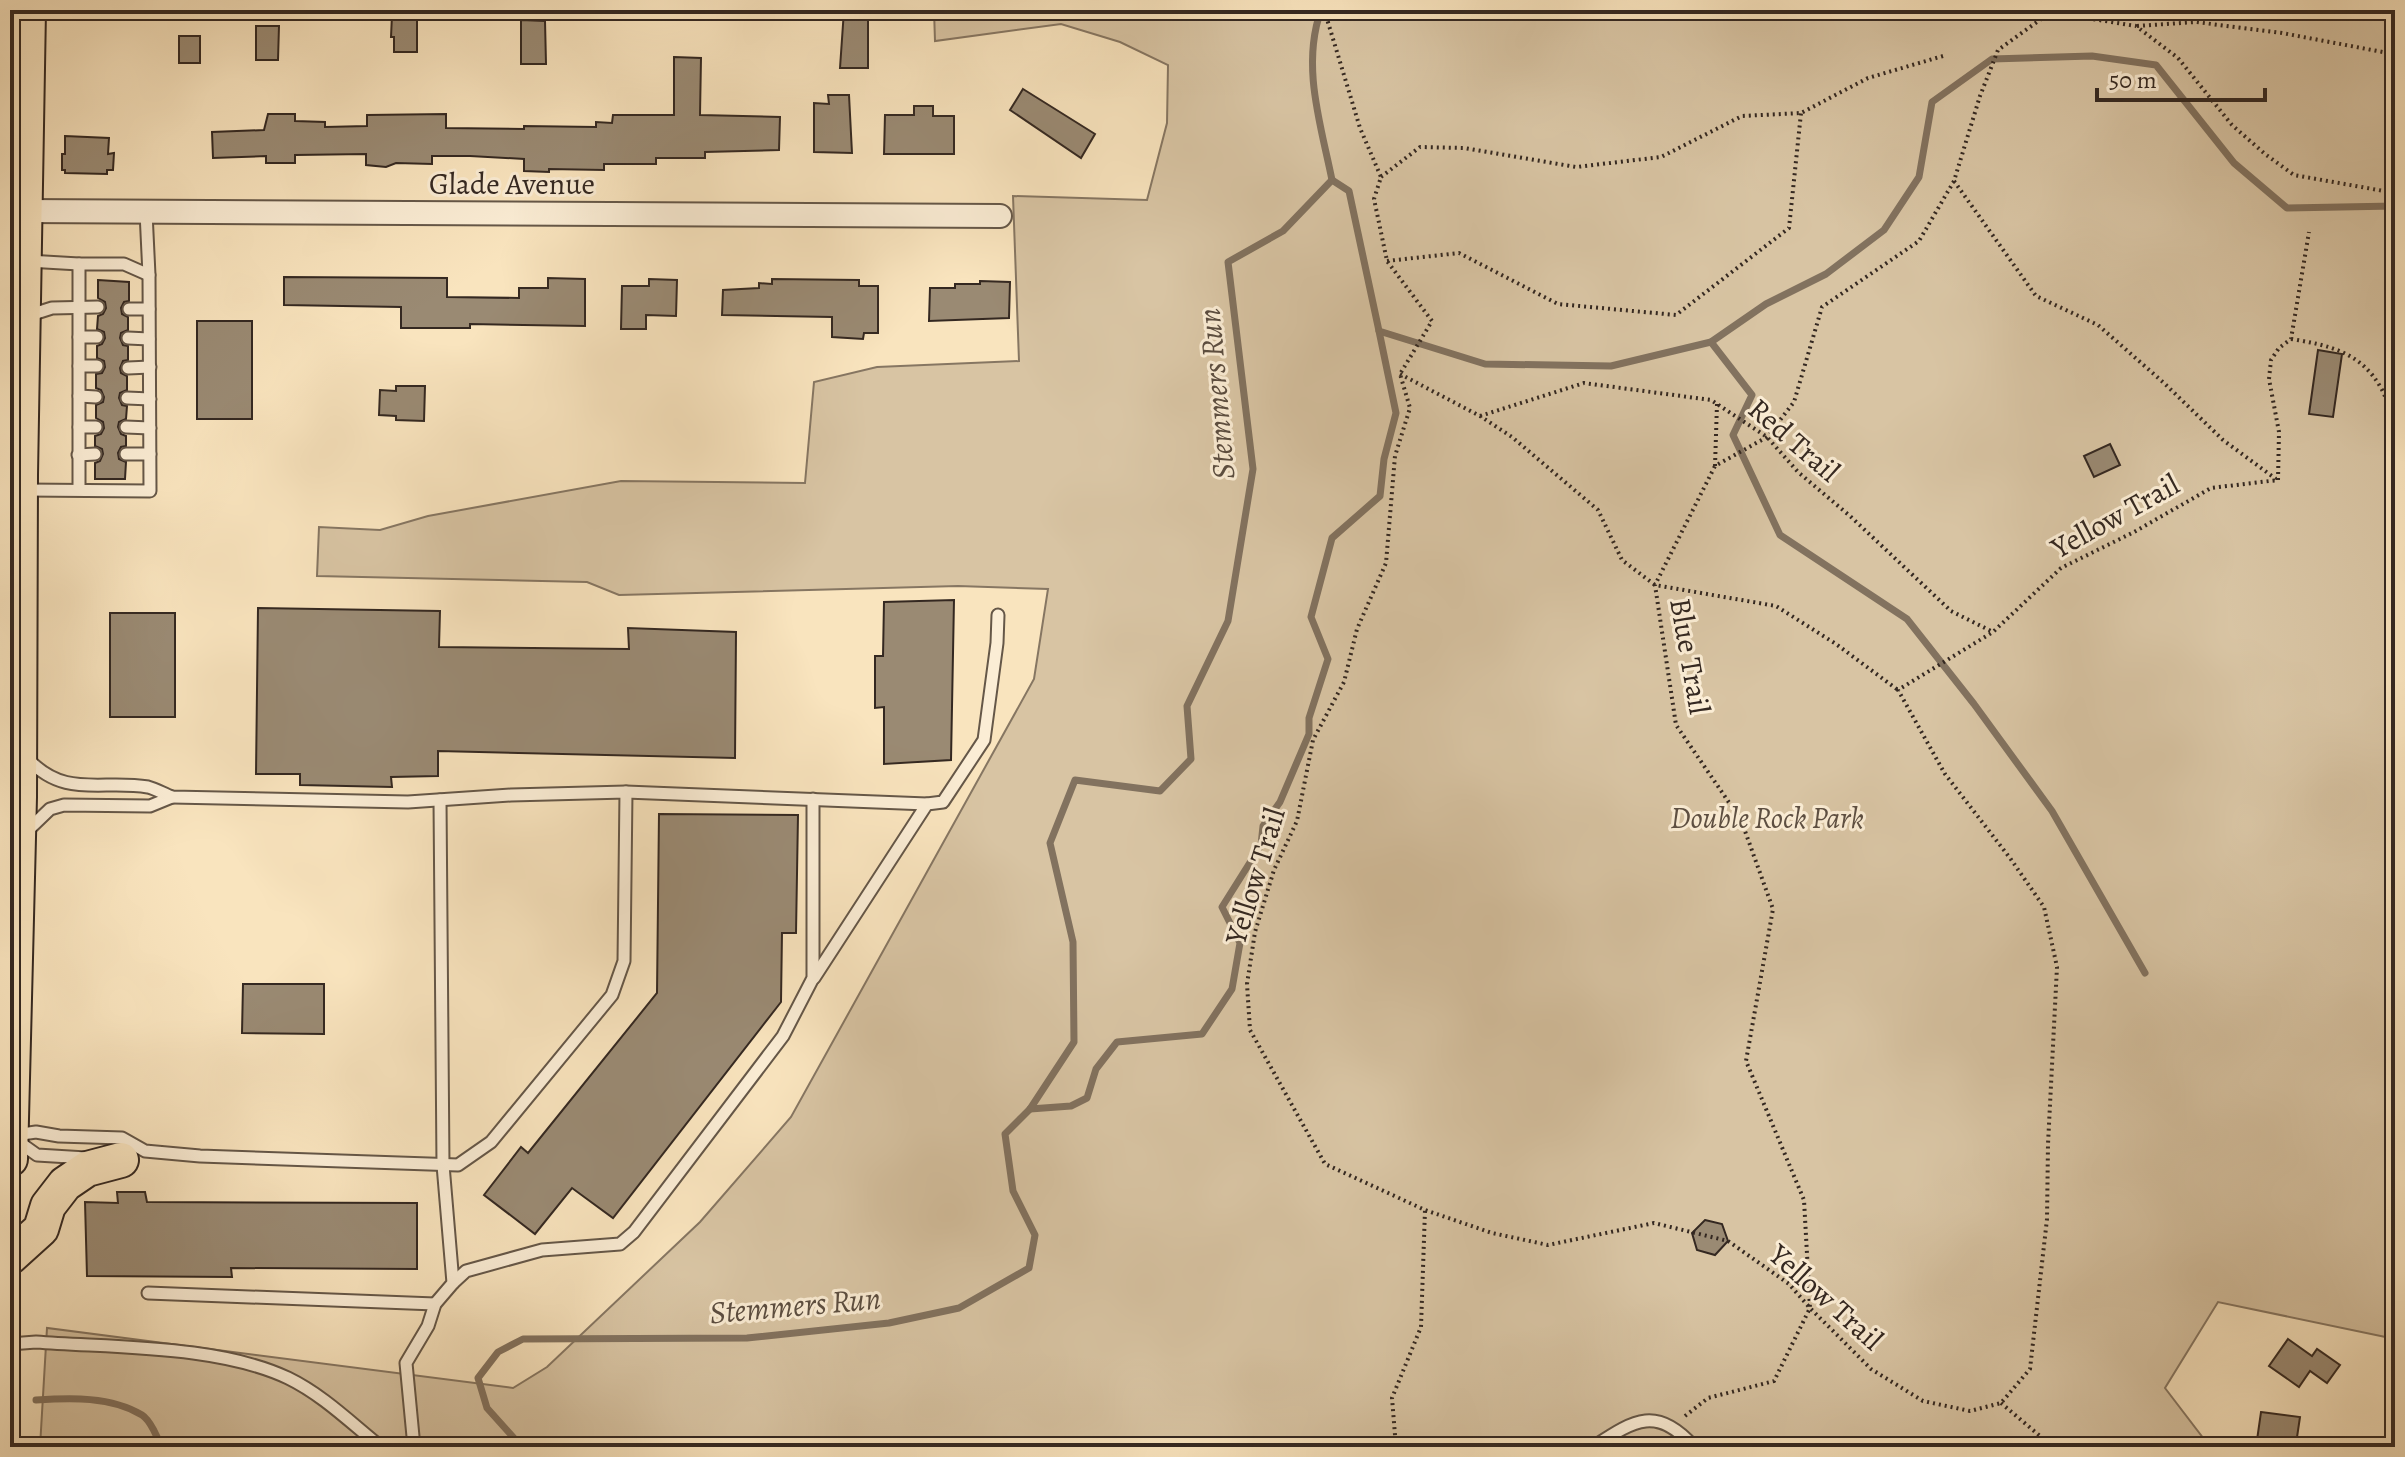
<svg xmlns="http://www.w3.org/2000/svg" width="2405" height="1457" font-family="Alegreya,serif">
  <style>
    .green { fill: #d8c4a3; stroke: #867662; stroke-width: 2 }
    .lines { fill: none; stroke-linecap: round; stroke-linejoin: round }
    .stream { stroke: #82725f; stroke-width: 7 }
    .building { fill: #9a8a73; stroke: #342821; stroke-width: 2 }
    .service-casing { stroke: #655748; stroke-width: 15 }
    .minor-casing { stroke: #655748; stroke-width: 26 }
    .primary-casing { stroke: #342821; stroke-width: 38 }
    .path { stroke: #342821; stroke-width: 4; stroke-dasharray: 2 4; stroke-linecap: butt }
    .service { stroke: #fbedd5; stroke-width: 11 }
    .minor { stroke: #fbedd5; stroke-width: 22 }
    .primary { stroke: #f9e4be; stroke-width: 34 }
    .labels { text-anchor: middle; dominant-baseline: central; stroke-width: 6; stroke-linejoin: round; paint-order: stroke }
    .street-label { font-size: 30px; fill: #342821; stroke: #fbedd5 }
    .park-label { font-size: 30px; font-style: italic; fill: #5d4f42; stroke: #fbedd5 }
    .water-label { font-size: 32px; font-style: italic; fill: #5b4d40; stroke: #fbedd5 }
  </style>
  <rect width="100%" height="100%" fill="#f9e4be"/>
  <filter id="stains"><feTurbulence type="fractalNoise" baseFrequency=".0025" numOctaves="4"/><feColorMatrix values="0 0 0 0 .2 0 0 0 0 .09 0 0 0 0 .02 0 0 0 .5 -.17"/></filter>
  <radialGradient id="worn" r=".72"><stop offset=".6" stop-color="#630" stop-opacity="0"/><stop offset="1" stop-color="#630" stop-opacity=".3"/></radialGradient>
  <polygon class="green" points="934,10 2395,10 2395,1339 2218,1302 2165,1388 2210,1447 40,1447 47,1328 513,1388 547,1367 700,1222 791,1117 1034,679 1048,589 958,586 619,595 587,582 317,576 319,527 380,530 428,516 621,481 805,483 814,382 877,367 1019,361 1013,196 1147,200 1167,123 1168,65 1120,42 1061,24 935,41"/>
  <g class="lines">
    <g class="stream">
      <path d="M1321,10C1301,66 1321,125 1332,180"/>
      <polyline points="1332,180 1349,191 1379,331 1485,364 1611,366 1711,342 1766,304 1826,274 1884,230 1919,177 1932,102 1992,59 2092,56 2156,65 2234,163 2287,208 2395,206"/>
      <polyline points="1711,342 1752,395 1733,435 1780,535 1907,619 1974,704 2052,811 2145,973"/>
      <polyline points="1030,1109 1071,1106 1087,1098 1096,1069 1117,1042 1202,1034 1232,989 1240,943 1222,907 1261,845 1263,826 1280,802 1309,734 1309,718 1328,659 1311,617 1332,538 1380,496 1384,459 1396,413 1379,331"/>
      <path d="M36,1400C70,1398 111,1396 142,1415C150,1420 158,1438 161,1447"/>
      <polyline points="522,1447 487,1408 478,1378 498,1352 523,1339 747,1338 889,1323 959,1308 1029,1268 1035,1235 1013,1191 1005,1134 1030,1109 1074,1042 1073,942 1050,843 1075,780 1160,791 1191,759 1187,706 1228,621 1253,469 1228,262 1283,231 1332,180"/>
    </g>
  </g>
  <g class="building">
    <polygon points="844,10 868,10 868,68 840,68"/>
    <polygon points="392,15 417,15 417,52 394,52 394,37 391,37"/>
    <polygon points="521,20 545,21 546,64 521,64"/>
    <polygon points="256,26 279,26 278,60 256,60"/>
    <rect x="179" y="36" width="21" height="27"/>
    <polygon points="674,57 701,58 700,115 780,117 779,150 705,152 705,158 656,158 656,164 604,164 604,170 549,169 549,172 524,171 524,159 470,156 432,156 432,164 396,163 386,167 366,165 366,154 295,155 295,163 266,163 266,156 213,158 212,132 264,130 268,114 295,114 295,121 325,122 325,127 367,126 367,115 446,114 446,128 524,129 524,126 596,127 596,122 612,123 613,115 674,115"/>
    <polygon points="1023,89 1095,134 1081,158 1010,110"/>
    <polygon points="828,95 849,95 852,153 814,152 814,103 829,104"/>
    <polygon points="914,106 933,106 933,116 954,116 954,154 884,154 885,115 914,115"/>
    <polygon points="65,136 109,138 108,154 114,153 113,170 107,170 107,174 65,173 65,170 62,170 62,154 65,154"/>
    <polygon points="284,277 447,278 447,297 519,298 519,288 548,288 548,278 585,279 585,326 470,324 470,328 401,328 401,307 284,305"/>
    <polygon points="649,279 677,280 676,316 646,315 646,329 621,329 622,286 649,286"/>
    <polygon points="772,279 859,280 859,286 878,286 878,333 864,333 863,339 832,337 832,317 722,315 723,290 759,288 759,283 772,284"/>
    <polygon points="98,280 129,282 129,301 124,302 121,308 122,314 128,317 128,330 121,333 120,338 123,345 128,346 128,360 123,361 120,368 121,373 127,376 127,390 120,393 119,398 122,405 127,406 126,419 119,422 118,427 121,434 126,436 126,446 121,447 118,453 119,459 126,462 125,479 95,479 95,463 100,461 103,454 102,449 95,446 95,436 101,434 104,428 103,422 96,418 96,405 103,402 104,397 101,390 96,388 96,374 102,373 105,367 104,361 97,358 97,346 102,344 105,338 104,332 97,329 98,316 103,314 106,308 105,302 98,298"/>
    <polygon points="980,281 1010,282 1009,318 929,321 930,288 955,288 955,284 980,284"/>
    <rect x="197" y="321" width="55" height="98"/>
    <polygon points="2318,350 2342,354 2333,417 2309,414"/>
    <polygon points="396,386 425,386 424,421 396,420 396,416 379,415 380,390 396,391"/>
    <polygon points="2110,444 2120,465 2094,477 2084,456"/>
    <polygon points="954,600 951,760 884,764 884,707 875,708 875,656 883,656 884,602"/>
    <polygon points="258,608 440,611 439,647 629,649 628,628 736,632 735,758 438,751 438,776 391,777 392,787 300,785 300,774 256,774"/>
    <rect x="110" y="613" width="65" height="104"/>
    <polygon points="659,814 798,815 796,933 782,933 781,1002 613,1218 572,1188 535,1234 484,1195 521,1147 528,1153 657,993"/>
    <polygon points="243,984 324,984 324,1034 242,1033"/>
    <polygon points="117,1192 145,1192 147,1202 417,1203 417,1269 231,1268 232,1277 87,1276 85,1202 118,1203"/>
    <polygon points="1705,1220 1722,1224 1728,1241 1715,1255 1697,1250 1692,1233"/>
    <polygon points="2288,1339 2312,1356 2317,1349 2340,1365 2327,1383 2310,1371 2299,1387 2269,1366"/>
    <polygon points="2261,1412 2300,1417 2296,1444 2292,1443 2291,1447 2256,1447"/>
  </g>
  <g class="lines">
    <g class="service-casing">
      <g id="service">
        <polyline points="156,10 156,12"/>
        <polyline points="28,261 79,264"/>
        <polyline points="129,309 149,309"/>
        <polyline points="27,316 52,308 98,307"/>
        <polyline points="79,337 97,337"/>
        <polyline points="128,338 149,339"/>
        <polyline points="79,366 97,366"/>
        <polyline points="128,368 150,367"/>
        <polyline points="79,396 96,397"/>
        <polyline points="127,398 150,399"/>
        <polyline points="79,427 96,427"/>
        <polyline points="126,427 150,428"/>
        <polyline points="126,454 150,454"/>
        <polyline points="78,455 95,454"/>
        <polyline points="79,489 79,264 124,264 149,275"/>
        <polyline points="24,490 150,491 149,275 146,212"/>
        <polyline points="626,792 927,804"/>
        <polyline points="25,833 50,809 64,805 150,806 172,797"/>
        <polyline points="814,978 927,804 943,802 984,740 997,643 998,615"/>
        <path d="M15,1135L36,1132L59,1136L122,1138L145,1151L200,1156L458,1165L491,1142L612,995L624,961L626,792L511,795L408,802L172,797C164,794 156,789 148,787C102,779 65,799 28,759"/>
        <polyline points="16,1140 37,1155 86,1158"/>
        <polyline points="453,1283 466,1271 542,1250 620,1244 634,1232 783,1036 813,978 813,799"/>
        <polyline points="148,1293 435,1304"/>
        <path d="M10,1344L36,1342C114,1348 218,1345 288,1378C323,1395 351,1423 381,1447"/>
        <polyline points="414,1447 406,1363 428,1326 435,1304 453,1283 443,1165 440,800"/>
        <path d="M1593,1447C1633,1421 1656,1404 1694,1447"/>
      </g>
    </g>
    <g class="minor-casing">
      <polyline id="minor" points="24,211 1000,216"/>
    </g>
    <g class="primary-casing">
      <g id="primary">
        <polyline points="10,1159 19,797 20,475 28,10"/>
        <polyline points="10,1257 41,1229 48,1206 65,1184 87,1169 121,1160"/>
      </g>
    </g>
    <g class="path">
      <polyline points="1330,10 1327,19 1360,128 1381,177 1374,199 1387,261 1432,321 1400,374 1410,408 1395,456 1386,563 1357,629 1344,682 1313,740 1297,821 1274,870 1255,932 1247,984 1250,1030 1325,1164 1425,1210 1492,1233 1548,1245 1654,1223 1728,1241 1789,1284 1810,1308 1871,1369 1923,1401 1970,1411 2001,1403 2030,1369 2047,1219 2048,1144 2057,967 2044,907 2010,858 1945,774 1898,690 1993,632 2061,568 2134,532 2211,488 2278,480"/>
      <polyline points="2137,26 2196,22 2282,33 2388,53 2395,50"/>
      <polyline points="1381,177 1420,147 1464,148 1576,167 1661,157 1742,116 1801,113 1868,78 1943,56"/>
      <polyline points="1954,181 2036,296 2098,325 2164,383 2223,440 2276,479"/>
      <polyline points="1387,261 1459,253 1558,304 1676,315 1789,228 1801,113"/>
      <path d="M2291,339C2328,345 2361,352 2381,388C2388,400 2391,417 2395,430"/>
      <polyline points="1400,374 1480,416 1512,437 1598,510 1622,560 1655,585 1776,606 1836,644 1898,690"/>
      <polyline points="1480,416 1584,383 1711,400 1767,437 1798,472 1850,516 1951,611 1993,632"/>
      <polyline points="1715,466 1717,404"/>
      <polyline points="2278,480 2279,432 2269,379 2271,360 2279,348 2291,339 2309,232"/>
      <polyline points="2001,1403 2053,1447"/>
      <polyline points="1685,1416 1708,1398 1774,1381 1810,1308 1804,1200 1746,1061 1773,909 1741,820 1676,725 1655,585 1715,466 1767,437 1794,402 1822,307 1919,241 1954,181 1980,96 1998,50 2041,19 2080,17 2136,26 2178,58 2232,125 2265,154 2294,175 2395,193"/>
      <polyline points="1396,1447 1392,1398 1421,1327 1425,1210"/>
    </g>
    <use href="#service" class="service"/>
    <use href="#minor" class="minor"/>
    <use href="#primary" class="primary"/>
  </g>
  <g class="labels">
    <g class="street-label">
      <text x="512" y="184">Glade Avenue</text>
      <text transform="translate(1794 440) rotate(41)">Red Trail</text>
      <text transform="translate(2115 516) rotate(-29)">Yellow Trail</text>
      <text transform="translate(1690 656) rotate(80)">Blue Trail</text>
      <text transform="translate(1255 876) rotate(-73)">Yellow Trail</text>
      <text transform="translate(1826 1297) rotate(42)">Yellow Trail</text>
    </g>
    <g class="park-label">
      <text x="1767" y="818">Double Rock Park</text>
    </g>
    <g class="water-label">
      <text transform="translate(1216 394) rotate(-95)">Stemmers Run</text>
      <text transform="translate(795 1305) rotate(-5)">Stemmers Run</text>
    </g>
  </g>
  <rect width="2405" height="1457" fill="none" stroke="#f9e4be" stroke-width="40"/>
  <rect x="12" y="12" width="2381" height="1433" fill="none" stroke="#342821" stroke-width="4"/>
  <rect x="20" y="20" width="2365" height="1417" fill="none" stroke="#342821" stroke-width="2"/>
  <path d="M2097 88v12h168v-12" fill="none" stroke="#342821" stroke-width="4"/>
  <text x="2109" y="88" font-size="24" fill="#342821" stroke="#fbedd5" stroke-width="6" paint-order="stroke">50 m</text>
  <rect width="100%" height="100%" filter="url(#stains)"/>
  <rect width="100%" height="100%" fill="url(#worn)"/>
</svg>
